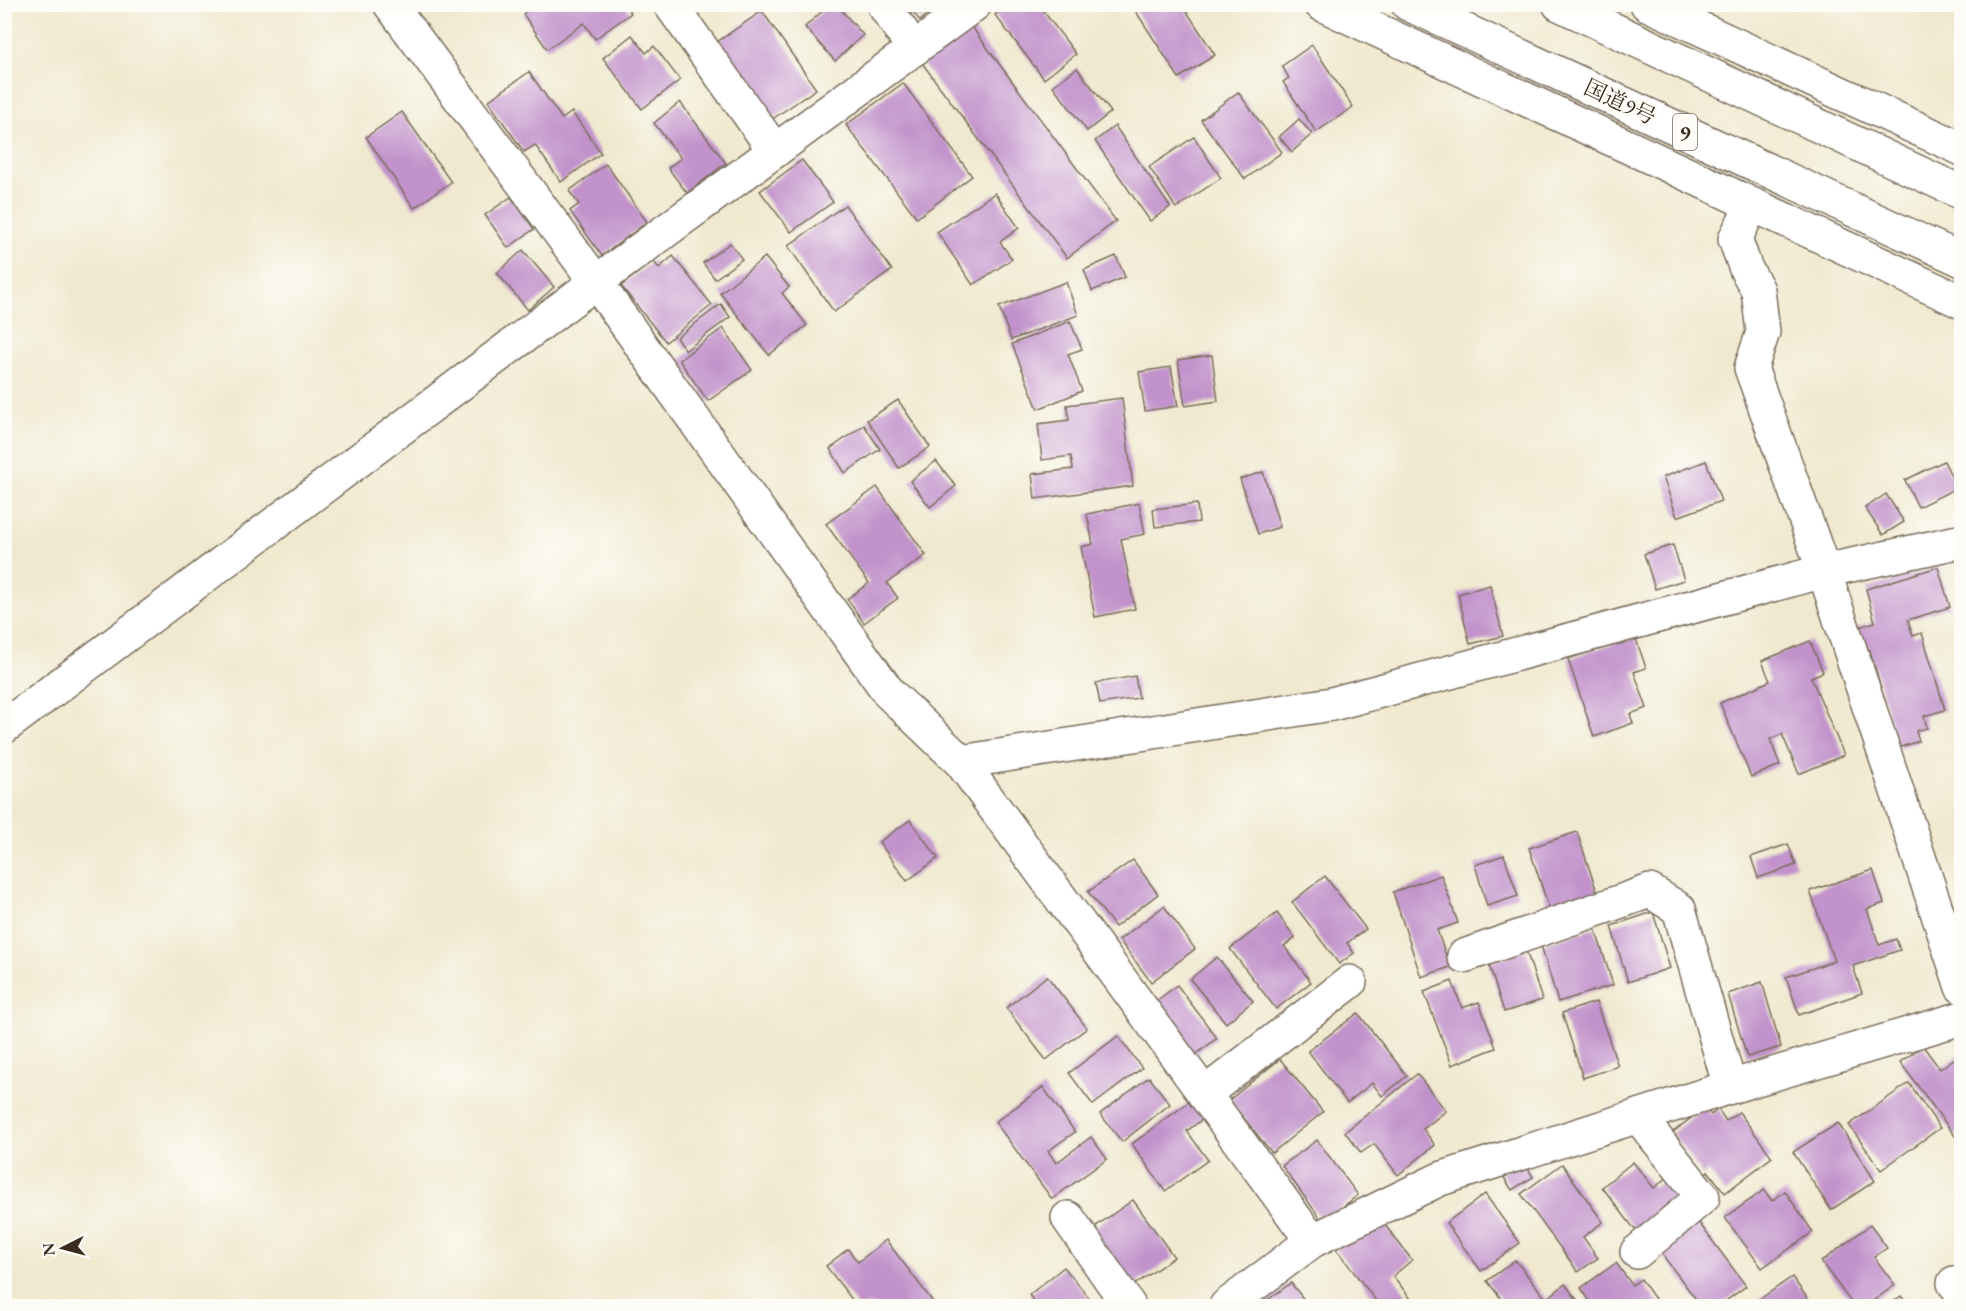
<svg xmlns="http://www.w3.org/2000/svg" width="1966" height="1311" font-family="'EB Garamond','Noto Serif JP',serif">
  <style>
    .building { fill: #c192cb }
    .lines { fill: none; stroke-linecap: round; stroke-linejoin: round }
    .minor-casing { stroke: #7a6d5c; stroke-width: 36 }
    .highway-casing { stroke: #7a6d5c; stroke-width: 36 }
    .minor { stroke: #fff; stroke-width: 33 }
    .highway { stroke: #fff; stroke-width: 33 }
    .labels { text-anchor: middle; dominant-baseline: central; stroke-width: 6; stroke-linejoin: round; paint-order: stroke }
    .shield { fill: #fdfcf7; stroke: #75695f; stroke-width: 1.5 }
    .shield-label { font-size: 21px; font-weight: bold; fill: #3b2a1e }
    .street-label { font-size: 22px; fill: #3b2a1e; stroke: #fdfcf7 }
  </style>
  <rect width="100%" height="100%" fill="#fdfcf7"/>
  <filter id="ink" filterUnits="userSpaceOnUse"><feTurbulence type="fractalNoise" baseFrequency=".0167" numOctaves="2"/><feDisplacementMap in="SourceGraphic" scale="12" xChannelSelector="R" yChannelSelector="G"/><feConvolveMatrix kernelMatrix="1 2 1 2 8 2 1 2 1" color-interpolation-filters="sRGB"/></filter>
  <filter id="wash" filterUnits="userSpaceOnUse"><feTurbulence type="fractalNoise" baseFrequency=".008" numOctaves="4" result="noise"/><feDisplacementMap in="SourceGraphic" scale="24" xChannelSelector="R" yChannelSelector="G"/><feGaussianBlur stdDeviation="1.35" result="paint"/><feColorMatrix in="noise" values="0 0 0 0 0 0 0 0 0 0 0 0 0 0 0 0 0 1.4 0 .05"/><feComposite in="paint" operator="in"/></filter>
  <g filter="url(#wash)">
    <rect width="100%" height="100%" fill="#f0e9cf"/>
    <g id="blocks">
      <g class="building">
        <polygon points="537,4 625,4 631,13 595,39 584,23 547,49 523,14"/>
        <polygon points="786,4 803,4 792,12"/>
        <polygon points="830,4 836,4 863,35 835,61 805,27"/>
        <polygon points="907,4 940,4 920,21"/>
        <polygon points="1009,4 1038,4 1076,54 1044,79 995,15"/>
        <polygon points="1131,4 1182,4 1215,55 1179,78"/>
        <polygon points="762,11 816,89 771,120 717,42"/>
        <polygon points="971,26 1116,221 1067,258 922,63"/>
        <polygon points="632,35 646,53 654,46 680,80 642,109 603,58"/>
        <polygon points="1312,45 1353,107 1316,132 1283,82 1289,78 1282,66"/>
        <polygon points="1077,68 1111,112 1087,131 1053,86"/>
        <polygon points="529,72 562,119 572,112 601,153 561,182 535,145 524,152 488,101"/>
        <polygon points="903,83 972,176 917,218 846,125"/>
        <polygon points="1238,92 1282,152 1245,179 1201,120"/>
        <polygon points="680,102 726,163 687,193 668,168 681,158 654,123"/>
        <polygon points="402,112 451,182 414,208 366,137"/>
        <polygon points="1299,119 1312,134 1292,152 1279,137"/>
        <polygon points="1115,126 1170,207 1150,221 1095,141"/>
        <polygon points="1194,137 1221,178 1176,208 1149,167"/>
        <polygon points="802,160 833,202 791,232 760,191"/>
        <polygon points="606,164 647,222 602,256 570,211 579,204 569,191"/>
        <polygon points="995,193 1019,228 1000,242 1012,259 973,285 937,232"/>
        <polygon points="511,197 534,229 508,248 485,215"/>
        <polygon points="845,205 892,270 834,312 788,246"/>
        <polygon points="730,243 742,259 715,279 703,263"/>
        <polygon points="523,250 554,287 528,310 497,273"/>
        <polygon points="673,256 712,305 666,342 621,286 653,261 659,268"/>
        <polygon points="1116,256 1125,277 1092,291 1084,270"/>
        <polygon points="765,257 789,287 782,293 807,325 769,355 720,293"/>
        <polygon points="1066,282 1078,315 1011,340 999,307"/>
        <polygon points="721,304 730,317 686,350 676,338"/>
        <polygon points="1070,321 1082,349 1068,354 1082,391 1038,409 1012,344"/>
        <polygon points="723,328 752,370 708,401 679,360"/>
        <polygon points="1212,355 1218,401 1185,406 1178,360"/>
        <polygon points="1171,367 1178,406 1145,411 1139,372"/>
        <polygon points="1122,398 1133,486 1035,499 1032,474 1073,469 1071,456 1042,460 1038,424 1069,420 1067,405"/>
        <polygon points="898,400 930,447 899,468 867,420"/>
        <polygon points="864,425 880,449 845,473 830,449"/>
        <polygon points="936,461 956,486 930,507 910,481"/>
        <polygon points="1706,461 1721,501 1677,517 1663,477"/>
        <polygon points="1944,461 1957,488 1918,507 1905,480"/>
        <polygon points="1263,472 1280,527 1258,534 1240,479"/>
        <polygon points="877,487 926,555 887,583 898,598 864,623 847,599 869,583 826,524"/>
        <polygon points="1886,494 1904,522 1883,535 1865,508"/>
        <polygon points="1139,503 1145,534 1121,539 1135,609 1095,617 1081,547 1093,544 1087,514"/>
        <polygon points="1197,504 1199,522 1155,527 1153,509"/>
        <polygon points="1673,545 1684,580 1655,589 1644,554"/>
        <polygon points="1938,567 1950,607 1908,620 1913,636 1922,633 1945,710 1924,716 1927,728 1916,731 1919,741 1898,748 1870,650 1859,653 1852,629 1875,622 1866,589"/>
        <polygon points="1490,585 1503,636 1470,644 1458,594"/>
        <polygon points="1635,636 1646,668 1634,672 1647,708 1630,714 1633,723 1594,737 1568,659"/>
        <polygon points="1810,641 1823,672 1811,677 1844,755 1799,774 1782,734 1770,739 1780,765 1751,777 1720,703 1770,681 1762,661"/>
        <polygon points="1135,676 1139,698 1100,704 1096,683"/>
        <polygon points="910,820 938,858 907,881 879,842"/>
        <polygon points="1577,832 1597,892 1549,908 1529,848"/>
        <polygon points="1788,844 1796,865 1758,878 1751,857"/>
        <polygon points="1504,855 1518,896 1487,906 1475,865"/>
        <polygon points="1133,860 1158,894 1115,927 1088,892"/>
        <polygon points="1873,870 1884,903 1867,909 1879,945 1896,939 1900,950 1853,966 1862,993 1799,1015 1786,977 1834,961 1810,891"/>
        <polygon points="1441,875 1458,923 1437,930 1450,967 1421,977 1393,892"/>
        <polygon points="1325,876 1366,929 1347,943 1354,953 1339,964 1292,902"/>
        <polygon points="1164,906 1195,949 1151,982 1119,940"/>
        <polygon points="1653,912 1670,968 1628,982 1611,926"/>
        <polygon points="1277,913 1295,938 1284,946 1311,982 1276,1009 1230,949"/>
        <polygon points="1595,928 1613,985 1558,1002 1541,945"/>
        <polygon points="1526,950 1542,1000 1504,1012 1488,962"/>
        <polygon points="1217,957 1253,1001 1226,1023 1190,979"/>
        <polygon points="1047,976 1087,1028 1046,1060 1006,1008"/>
        <polygon points="1452,981 1462,1008 1479,1002 1496,1048 1452,1065 1424,992"/>
        <polygon points="1762,982 1781,1047 1747,1057 1728,994"/>
        <polygon points="1177,985 1217,1038 1189,1060 1149,1007"/>
        <polygon points="1596,1002 1618,1066 1583,1078 1562,1013"/>
        <polygon points="1358,1013 1407,1076 1382,1096 1372,1083 1347,1103 1308,1051"/>
        <polygon points="1118,1036 1142,1068 1093,1105 1069,1073"/>
        <polygon points="1923,1046 1940,1069 1958,1056 1962,1061 1962,1131 1955,1136 1900,1062"/>
        <polygon points="1280,1059 1323,1112 1272,1153 1229,1100"/>
        <polygon points="1417,1074 1446,1111 1423,1129 1435,1145 1398,1175 1374,1144 1361,1153 1345,1132"/>
        <polygon points="1149,1077 1170,1104 1122,1142 1100,1114"/>
        <polygon points="1909,1083 1940,1128 1881,1170 1849,1125"/>
        <polygon points="1043,1087 1075,1132 1048,1151 1056,1163 1091,1137 1107,1159 1052,1199 995,1122"/>
        <polygon points="1193,1099 1205,1117 1187,1131 1208,1160 1165,1191 1132,1144"/>
        <polygon points="1705,1107 1711,1115 1718,1109 1726,1121 1739,1112 1772,1157 1725,1193 1708,1171 1703,1176 1672,1133"/>
        <polygon points="1838,1123 1875,1181 1831,1210 1793,1152"/>
        <polygon points="1317,1140 1358,1195 1323,1222 1282,1166"/>
        <polygon points="1523,1160 1533,1177 1512,1190 1501,1173"/>
        <polygon points="1633,1162 1654,1188 1668,1177 1682,1195 1636,1231 1602,1187"/>
        <polygon points="1562,1164 1603,1222 1583,1237 1598,1258 1578,1272 1521,1194"/>
        <polygon points="1764,1190 1772,1201 1785,1191 1813,1232 1762,1268 1725,1218"/>
        <polygon points="1485,1194 1520,1243 1481,1271 1446,1223"/>
        <polygon points="1133,1200 1174,1257 1133,1286 1092,1229"/>
        <polygon points="1378,1216 1412,1260 1393,1276 1411,1299 1401,1306 1380,1306 1336,1249"/>
        <polygon points="1697,1220 1746,1286 1719,1306 1701,1306 1658,1249"/>
        <polygon points="1870,1225 1887,1248 1874,1257 1895,1285 1866,1306 1854,1306 1821,1262"/>
        <polygon points="886,1240 936,1306 857,1306 826,1266 848,1249 858,1262"/>
        <polygon points="1515,1260 1548,1301 1542,1306 1507,1306 1487,1281"/>
        <polygon points="1616,1263 1632,1285 1641,1279 1660,1306 1593,1306 1581,1288"/>
        <polygon points="1064,1267 1096,1306 1038,1306 1029,1295"/>
        <polygon points="1792,1277 1813,1306 1750,1306"/>
        <polygon points="1291,1283 1309,1306 1259,1306"/>
        <polygon points="1565,1284 1582,1306 1555,1306 1548,1298"/>
        <polygon points="1901,1296 1908,1306 1887,1306"/>
      </g>
    </g>
  </g>
  <g filter="url(#ink)">
    <use href="#blocks" fill-opacity="0" stroke="#7a6d5c" stroke-width="1.5"/>
    <g class="lines">
      <g class="minor-casing">
        <g id="minor">
          <polyline points="390,4 596,282 889,693 961,762 1312,1241"/>
          <polyline points="670,4 775,151"/>
          <polyline points="883,4 914,49"/>
          <polyline points="1321,4 1962,302"/>
          <polyline points="1647,4 1962,149"/>
          <polyline points="1752,205 1735,239 1746,269 1758,290 1763,332 1751,368 1824,571 1962,541"/>
          <polyline points="4,727 596,282 975,4"/>
          <polyline points="961,762 1332,704 1824,571 1962,987"/>
          <polyline points="1464,956 1650,891 1679,909 1730,1087"/>
          <polyline points="1204,1094 1350,982"/>
          <polyline points="1068,1218 1129,1306"/>
          <polyline points="1637,1252 1703,1197 1638,1116"/>
          <polyline points="1954,1283 1962,1293"/>
          <polyline points="1226,1306 1312,1241 1440,1179 1730,1087 1962,1018"/>
        </g>
      </g>
      <g class="highway-casing">
        <g id="highway">
          <polyline points="1408,4 1962,260"/>
          <polyline points="1559,4 1962,193"/>
        </g>
      </g>
      <use href="#minor" class="minor"/>
      <use href="#highway" class="highway"/>
    </g>
  </g>
  <g class="labels">
    <rect class="shield" x="1673" y="114" width="24" height="36" rx="4.5"/>
    <g class="shield-label">
      <text x="1685" y="132">9</text>
    </g>
    <g class="street-label">
      <text transform="translate(1620 102) rotate(25)">国道9号</text>
    </g>
  </g>
  <rect width="1966" height="1311" fill="none" stroke="#fdfcf7" stroke-width="24"/>
  <g transform="translate(63 1248) rotate(264)" stroke="#fdfcf7" stroke-width="4.5" paint-order="stroke">
  <path d="M0-4.5L10 22L0 15L-10 22Z" fill="#3b2a1e"/>
  <text y="-9" font-size="16" font-weight="bold" text-anchor="middle" fill="#3b2a1e">N</text>
  </g>
</svg>
